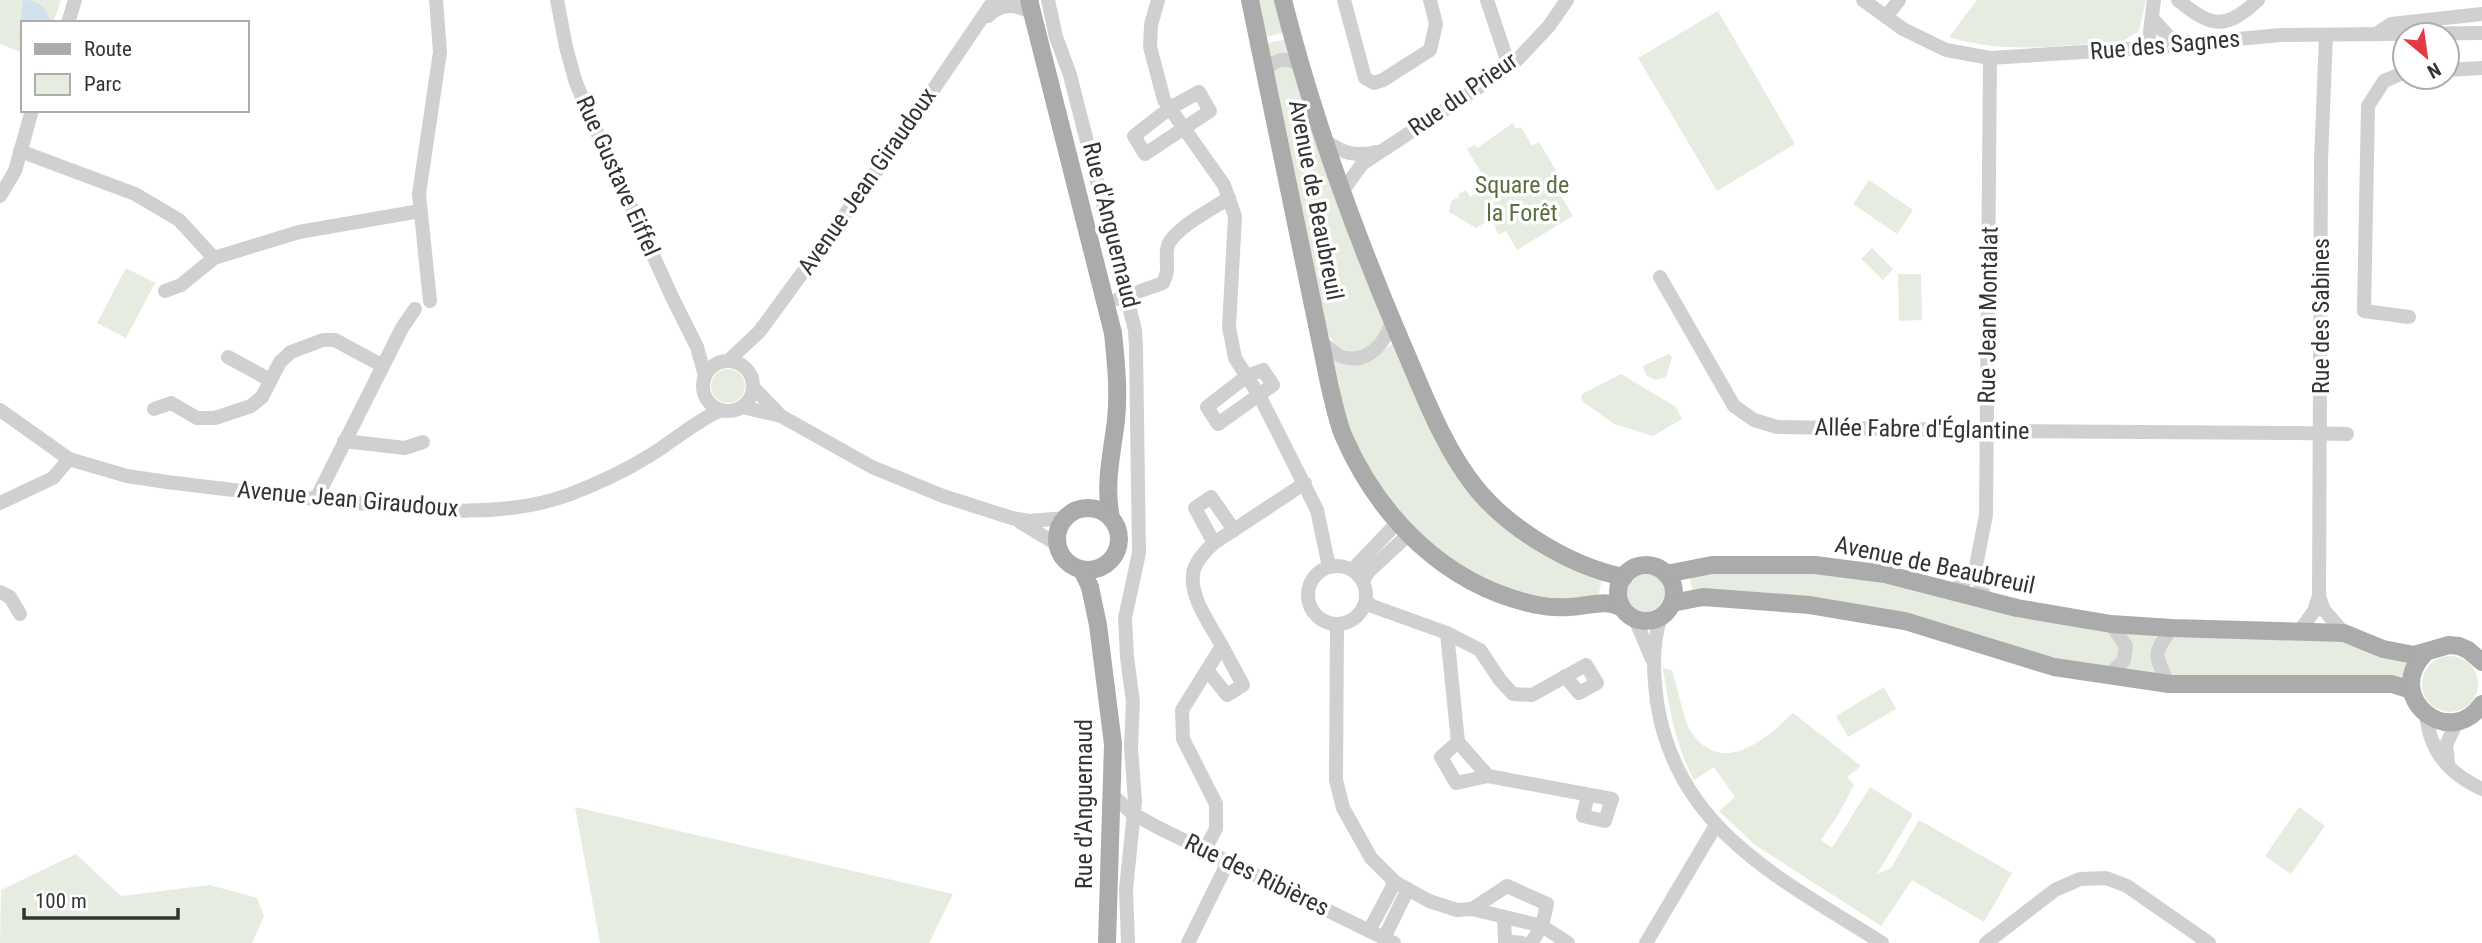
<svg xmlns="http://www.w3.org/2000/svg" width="2482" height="943" font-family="'Roboto Condensed',sans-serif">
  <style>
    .green { fill: #e6ecdf }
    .water { fill: #cfe2ee }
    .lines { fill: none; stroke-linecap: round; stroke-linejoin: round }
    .minor { stroke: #d0d0d0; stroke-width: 14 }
    .major { stroke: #ababab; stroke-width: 18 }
    .minor-bridge { stroke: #d0d0d0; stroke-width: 14 }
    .labels { text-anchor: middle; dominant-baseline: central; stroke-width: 7; stroke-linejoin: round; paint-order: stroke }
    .street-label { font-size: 24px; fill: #333; stroke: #fff }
    .park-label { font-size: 24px; fill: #56703f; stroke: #fff }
  </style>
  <rect width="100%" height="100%" fill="#fff"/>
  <g class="green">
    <polygon points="0,0 61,0 53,23 23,23 23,53 0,44"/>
    <polygon points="1256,0 1279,0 1287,31 1264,38"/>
    <path d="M1977,0H2146L2139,31L2123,41C2065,45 2005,55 1949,37Z"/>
    <polygon points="1718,11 1795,144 1717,191 1638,58"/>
    <polygon points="1287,39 1292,55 1268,59 1265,44"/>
    <polygon points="1278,64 1291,64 1296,71 1319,143 1385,327 1376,345 1360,353 1338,348 1323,327 1273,70"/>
    <polygon points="1513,123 1516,129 1521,127 1532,146 1539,142 1557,172 1550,177 1573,216 1517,250 1506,231 1498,235 1492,218 1476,228 1449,212 1451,201 1459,197 1458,194 1466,190 1470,197 1489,186 1467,149 1475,145 1477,148"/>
    <polygon points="1869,180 1913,210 1897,234 1853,204"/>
    <polygon points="1872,248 1893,269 1883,280 1861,259"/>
    <polygon points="126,268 155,283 126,338 97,323"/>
    <polygon points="1898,274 1921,274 1922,320 1899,321"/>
    <polygon points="1394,343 1432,429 1455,474 1480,504 1602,578 1598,598 1540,600 1495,585 1447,559 1405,522 1353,444 1329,352 1374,357"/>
    <polygon points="1669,354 1672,357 1666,377 1655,380 1646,375 1643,366"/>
    <circle cx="728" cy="386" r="17"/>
    <polygon points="1621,374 1676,407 1682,419 1653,436 1614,424 1581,400 1582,394"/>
    <path d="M1751,570L1872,577L2111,631L2121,645C2118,660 2113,668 2097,668L2016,649L1692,590L1689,574Z"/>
    <circle cx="1646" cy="593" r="20"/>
    <polygon points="2123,630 2162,635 2160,677 2117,672"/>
    <path d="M2183,636L2350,641L2408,662L2403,679L2174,676C2164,666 2164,659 2165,644L2172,638Z"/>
    <circle cx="2450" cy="684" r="28"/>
    <path d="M1663,668L1672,670C1677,685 1684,722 1692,733C1723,777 1766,739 1793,713L1861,766L1847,777L1854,785L1839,813L1821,840L1832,848L1870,787L1913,814L1877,874L1891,868L1919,820L2012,873L1984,922L1912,880L1881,926L1755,845L1719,811L1735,797L1714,767L1694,780C1675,744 1669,708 1663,668Z"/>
    <polygon points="1884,687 1896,709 1848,737 1836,716"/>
    <polygon points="575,807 953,894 929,943 600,943"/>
    <polygon points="2299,807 2325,826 2291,874 2265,856"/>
    <polygon points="76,854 121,896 210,885 257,898 264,916 252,943 0,943 1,890"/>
  </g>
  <path class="water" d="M23,0C36,0 47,6 49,19L48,23H23L22,40L19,39Z"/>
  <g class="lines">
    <g class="minor">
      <polyline points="557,0 566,47 575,80 588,112 672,297 697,347 705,376"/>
      <polyline points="1048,0 1056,37 1070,75 1135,330 1136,348 1139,553 1125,618 1127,657 1133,702 1131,747 1135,802 1126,889 1128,943"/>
      <polyline points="1158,0 1151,25 1150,47 1164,100 1224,185 1235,216 1229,327 1235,358 1260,397 1317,510 1329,567"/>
      <polyline points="1344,0 1365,78 1374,83 1383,80 1430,50 1436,24 1430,0"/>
      <polyline points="1487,0 1509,66"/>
      <polyline points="1863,0 1903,29 1946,50 1990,58 2130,49 2281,35 2482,33"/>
      <path d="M2178,0C2211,27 2225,31 2258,0"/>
      <path d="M988,16C1002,3 1014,4 1031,12"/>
      <polyline points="1886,17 1899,0"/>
      <polyline points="2152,18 2175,44"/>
      <polyline points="68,23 75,0"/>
      <polyline points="2376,34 2391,24 2482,14"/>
      <polyline points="2326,36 2321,160 2319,596 2324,610 2344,633"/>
      <polyline points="2148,47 2154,0"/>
      <path d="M1265,70C1277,58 1285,57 1300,64"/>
      <polyline points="2447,70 2482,68"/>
      <polyline points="2405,72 2384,81 2368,106 2364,311 2409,317"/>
      <polygon points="1199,92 1210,111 1145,154 1134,136 1170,108"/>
      <path d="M1324,140C1343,153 1353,157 1376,152"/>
      <polyline points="20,151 135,194 179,220 214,258 299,232 420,211"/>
      <polyline points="1342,192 1362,164 1496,76 1518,59 1549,26 1567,0"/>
      <polyline points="0,196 15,171 32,110"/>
      <polyline points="1660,277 1734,406 1754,420 1777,427 1965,430"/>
      <polyline points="165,291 181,285 214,258"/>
      <path d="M1118,299L1163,283C1171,268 1164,259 1168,245C1175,228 1212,209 1229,198"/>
      <polyline points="430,301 419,194 440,52 436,0"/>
      <path d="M1319,340C1326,345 1335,355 1343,357C1369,364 1385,343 1392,321"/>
      <polyline points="228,357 270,380"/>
      <polyline points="729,360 759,332 768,320 897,143 994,0"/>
      <circle cx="728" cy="386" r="25"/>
      <polygon points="1263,370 1273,385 1218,424 1207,407 1247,376"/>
      <polyline points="753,387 780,415"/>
      <polyline points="742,407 781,416 872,467 943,496 1012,518 1029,521 1066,518"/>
      <polyline points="154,409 171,403 197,418 215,418 251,406 262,397 280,362 291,352 323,340 335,340 383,366"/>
      <path d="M0,410L69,459L127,476L167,482C231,490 294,497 358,503C427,510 501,519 568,495C597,484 623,472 649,456C674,441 694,422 721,410"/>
      <polyline points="2010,431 2296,433"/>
      <polyline points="344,441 405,448 423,442"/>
      <polyline points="316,499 402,328 415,309"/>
      <polyline points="0,503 53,478 69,459"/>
      <polyline points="1020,522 1058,545"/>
      <polyline points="1214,543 1195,508 1211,497 1234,530"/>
      <circle cx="1337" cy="595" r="29"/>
      <polyline points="1352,570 1397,523"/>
      <polyline points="1363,581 1368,572 1408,535"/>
      <polyline points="0,592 10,597 20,614"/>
      <polyline points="1953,592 1975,571"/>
      <polyline points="1986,600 1975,571 1986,515 1990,58"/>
      <polyline points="1366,601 1372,606 1447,633 1480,650 1500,680 1513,694 1532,695 1586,665 1597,683 1579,693 1565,676"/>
      <path d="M1660,618C1652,649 1653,671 1657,702C1676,830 1783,880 1882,943"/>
      <polyline points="1635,619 1652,659"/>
      <polyline points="1337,625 1336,780 1343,808 1371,858 1395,882 1429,901 1457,910 1472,909 1542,926 1568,943"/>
      <polyline points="2299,632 2314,611 2319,596"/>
      <polyline points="1447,633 1458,742 1488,776 1612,799 1605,821 1583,816 1588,795"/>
      <polyline points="1207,670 1227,695 1243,685 1222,646"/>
      <polyline points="2108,676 2124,660 2126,646 2111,624"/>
      <path d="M2169,684C2155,654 2151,657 2172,628"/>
      <path d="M2426,714C2430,752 2448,773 2482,789"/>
      <polyline points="1458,742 1441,757 1456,783 1488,776"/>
      <polyline points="2448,762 2446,745 2457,722"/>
      <polyline points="1112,795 1132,813 1157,827 1394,943"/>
      <path d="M1205,849L1216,829V804L1183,739L1182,710L1222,646C1211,625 1190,599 1193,574C1194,563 1206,550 1214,543L1305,483"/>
      <polyline points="1472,909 1507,886 1547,904 1542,926 1531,943"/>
      <polyline points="1504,917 1505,941 1522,943"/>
      <polyline points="1369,931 1395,882"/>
      <polyline points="1384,938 1408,889"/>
      <polyline points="1188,943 1228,862"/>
      <polyline points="1646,943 1716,825"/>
      <polyline points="1986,943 2055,890 2080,879 2106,878 2127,886 2209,943"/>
    </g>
    <g class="major">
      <path d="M1029,0L1113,333C1116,362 1119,391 1116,420C1112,454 1104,484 1111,518"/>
      <path d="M1250,0L1330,388C1334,403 1337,420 1343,435C1379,518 1446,586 1537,605C1548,607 1558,608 1569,607C1586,607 1606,598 1622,608"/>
      <path d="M1283,0C1313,119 1355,234 1403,346C1424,394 1443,447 1476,488C1509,529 1572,567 1624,577"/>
      <circle cx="1088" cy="539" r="31"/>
      <circle cx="1646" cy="593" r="28"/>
      <polyline points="1082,570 1090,587 1098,625 1113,744 1107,943"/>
      <polyline points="1666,574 1712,565 1815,565 1885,574 2017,608 2111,624 2172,628 2344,633 2383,649 2414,655 2449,645 2459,646 2468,650 2482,662"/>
      <polyline points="1672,603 1703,597 1810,605 1905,621 2054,667 2169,684 2392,684 2411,690"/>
      <path d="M2424,654C2383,698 2450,751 2482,704"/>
    </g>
    <g class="minor-bridge">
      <polyline points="1965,430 2010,431"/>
      <polyline points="2296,433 2347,434"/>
    </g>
  </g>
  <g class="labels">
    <g class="street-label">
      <text transform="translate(2165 45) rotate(-5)">Rue des Sagnes</text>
      <text transform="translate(1463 94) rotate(-35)">Rue du Prieur</text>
      <text transform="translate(618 176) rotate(66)">Rue Gustave Eiffel</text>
      <text transform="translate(867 181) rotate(-55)">Avenue Jean Giraudoux</text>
      <text transform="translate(1316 200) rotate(79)">Avenue de Beaubreuil</text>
      <text transform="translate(1111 225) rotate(76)">Rue d'Anguernaud</text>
      <text transform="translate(1988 315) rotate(-89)">Rue Jean Montalat</text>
      <text transform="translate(2321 316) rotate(-90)">Rue des Sabines</text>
      <text transform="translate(1922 429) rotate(1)">Allée Fabre d'Églantine</text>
      <text transform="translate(348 499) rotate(5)">Avenue Jean Giraudoux</text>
      <text transform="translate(1935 565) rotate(12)">Avenue de Beaubreuil</text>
      <text transform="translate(1084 804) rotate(-90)">Rue d'Anguernaud</text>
      <text transform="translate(1257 875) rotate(26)">Rue des Ribières</text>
    </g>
    <g class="park-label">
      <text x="1522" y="185">Square de<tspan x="1522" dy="28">la Forêt</tspan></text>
    </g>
  </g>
  <rect x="21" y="21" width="228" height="91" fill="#ffffff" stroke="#adadad" stroke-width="2"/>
  <rect x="35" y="44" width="35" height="10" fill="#ababab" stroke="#adadad" stroke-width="2"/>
  <text x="84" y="56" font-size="21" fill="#333333">Route</text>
  <rect x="35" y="74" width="35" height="21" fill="#e6ecdf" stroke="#adadad" stroke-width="2"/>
  <text x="84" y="91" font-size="21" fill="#333333">Parc</text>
  <g transform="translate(2426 56) rotate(151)"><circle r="33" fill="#ffffff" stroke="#adadad" stroke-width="2"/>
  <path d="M0-5L12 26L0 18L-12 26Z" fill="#e63946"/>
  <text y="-10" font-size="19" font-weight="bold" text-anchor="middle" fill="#333333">N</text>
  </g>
  <path d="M24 908v10h154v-10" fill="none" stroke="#333333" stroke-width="3.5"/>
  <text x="35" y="908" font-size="21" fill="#333333" stroke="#ffffff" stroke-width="5" paint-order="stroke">100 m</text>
</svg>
